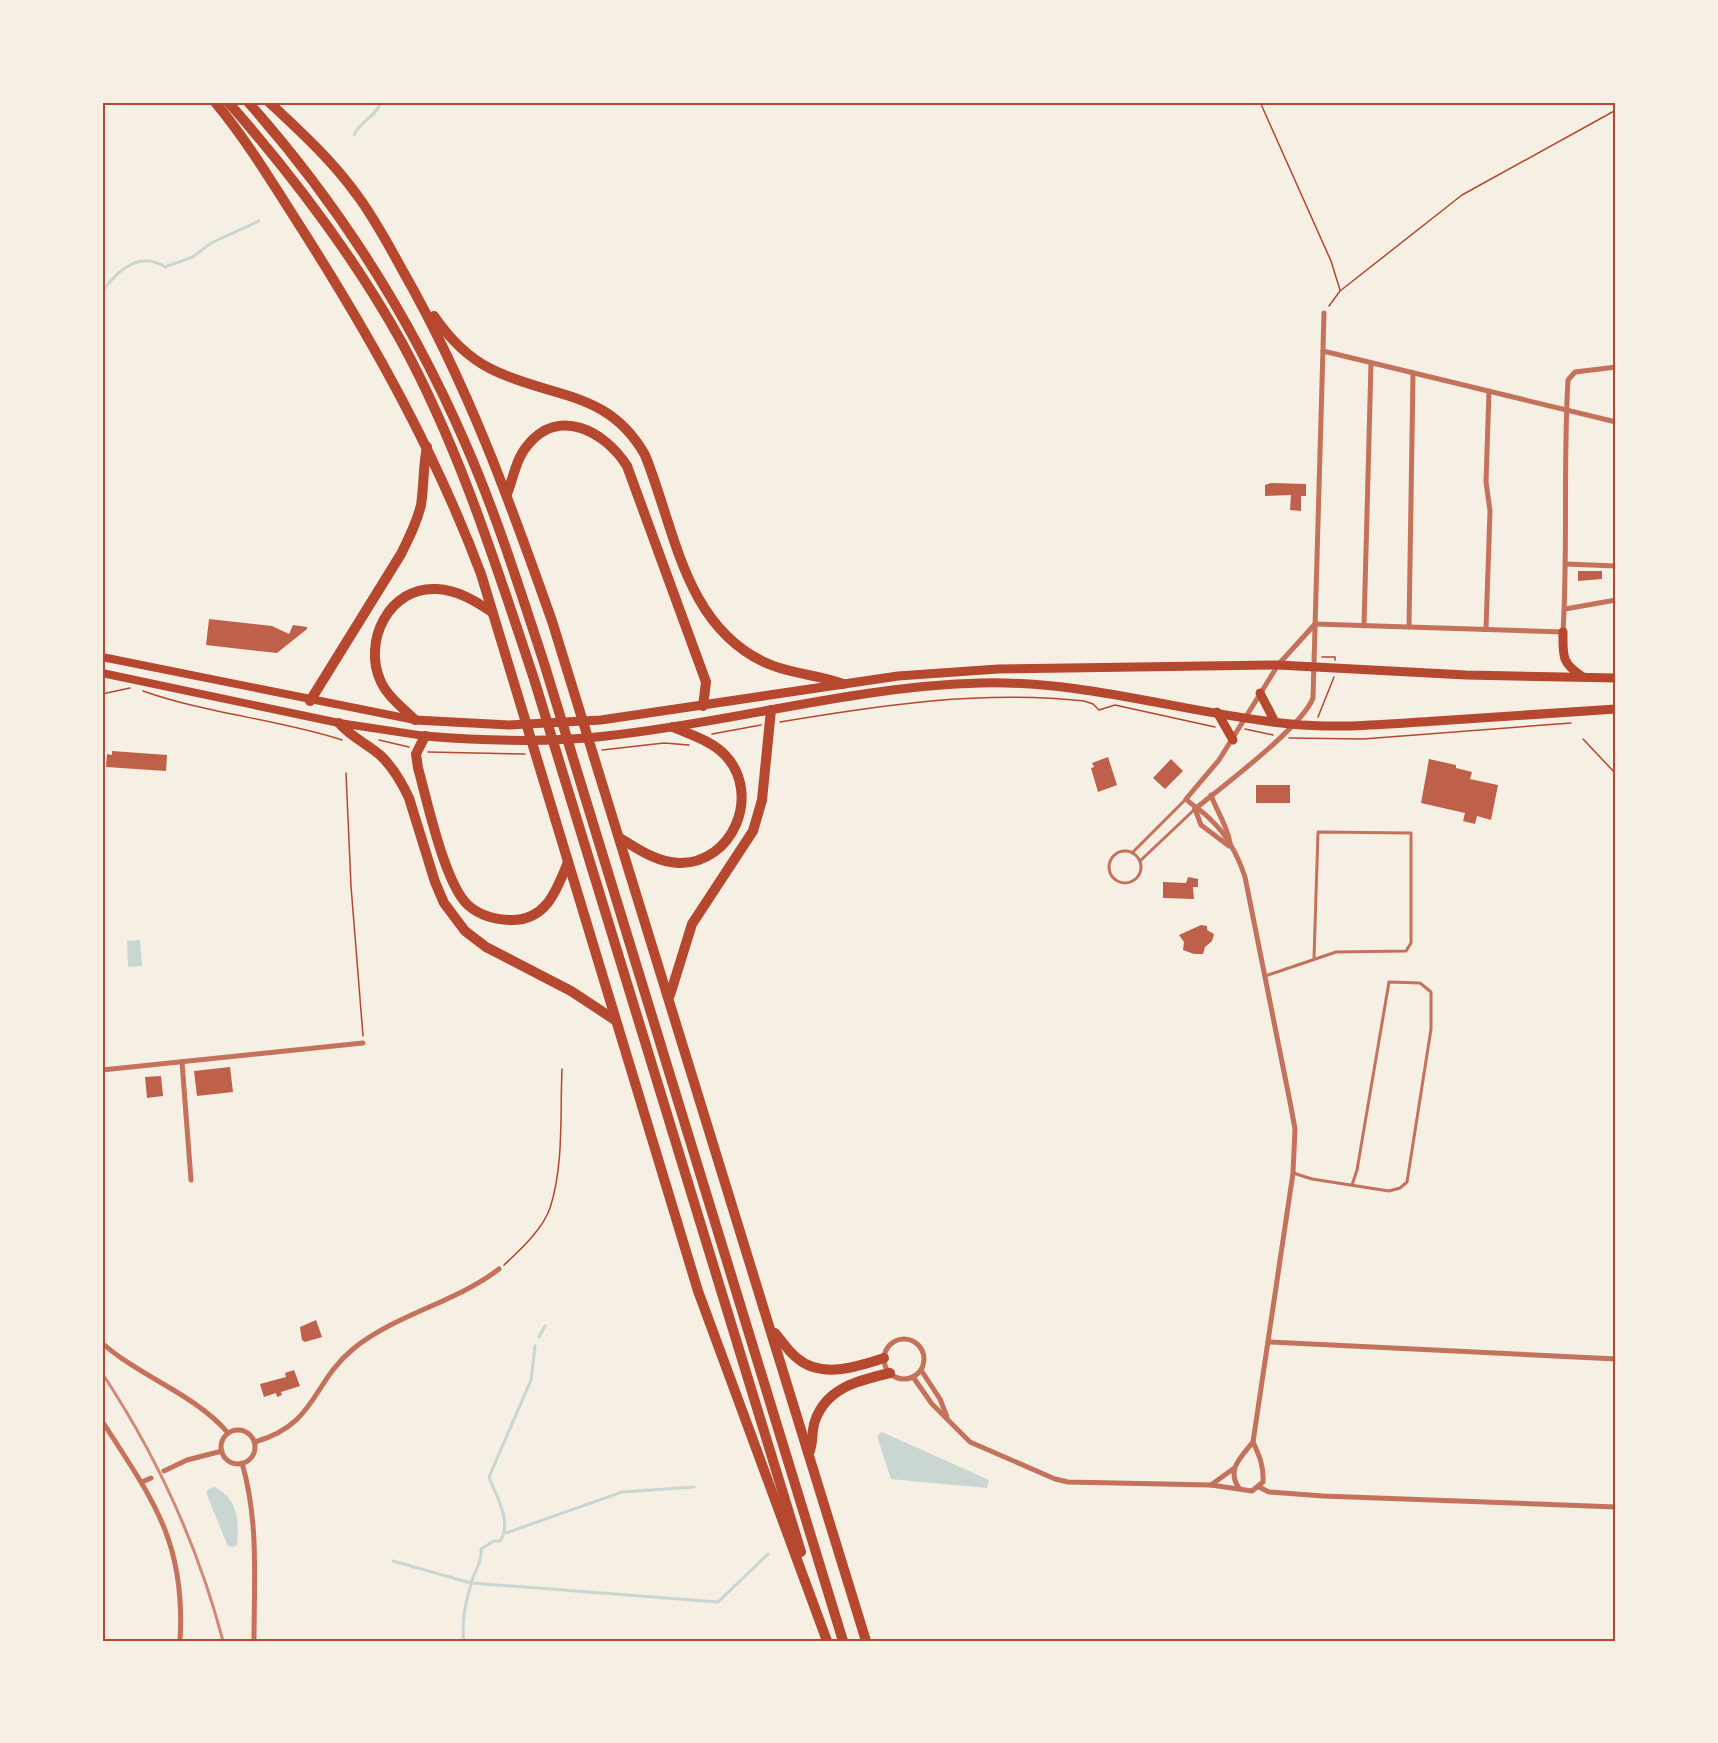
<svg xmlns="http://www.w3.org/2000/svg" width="1718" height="1743" font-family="'Source Sans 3',sans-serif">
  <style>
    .water { fill: #c9d6d2 }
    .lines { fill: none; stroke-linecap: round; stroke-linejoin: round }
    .stream { stroke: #c9d6d2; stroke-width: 3 }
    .building { fill: #bf614a }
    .path { stroke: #b5482f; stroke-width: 1.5 }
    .service { stroke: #c5725c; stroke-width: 3 }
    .minor { stroke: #c5725c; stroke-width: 5 }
    .secondary { stroke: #b5482f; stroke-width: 8 }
    .primary { stroke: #b5482f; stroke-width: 9 }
    .motorway { stroke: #b5482f; stroke-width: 10 }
    .rail { stroke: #cf8b77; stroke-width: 3 }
    .neatline { fill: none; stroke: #b5482f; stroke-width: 2 }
  </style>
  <rect width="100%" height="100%" fill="#f6efe4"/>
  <g class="water">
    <polygon points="140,940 142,966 128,967 127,941"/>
    <polygon points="882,1432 989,1480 987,1488 891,1479 877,1436"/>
    <path d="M214,1487C238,1498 239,1521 237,1545L234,1547L228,1546L207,1495V1490Z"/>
  </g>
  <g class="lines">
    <g class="stream">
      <path d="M354,135C360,121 376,117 381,102"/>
      <path d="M102,292C117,271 139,250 165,267L193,257L211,243L259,221"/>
      <polyline points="539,1337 545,1326"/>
      <polyline points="506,1533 622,1492 694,1487"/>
      <polyline points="393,1561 471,1583 718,1602 768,1554"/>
      <path d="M464,1641C461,1624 466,1601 471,1584C474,1570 482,1564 481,1549L494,1541H500C513,1523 496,1496 489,1477L531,1380L535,1346"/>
    </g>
  </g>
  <g class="building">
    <polygon points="1271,483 1306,484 1306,496 1301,496 1301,511 1290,510 1291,495 1265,496 1265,485"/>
    <polygon points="1578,571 1602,571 1602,579 1578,581"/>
    <polygon points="209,619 272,626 289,634 293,625 307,627 307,629 277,653 206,645"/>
    <polygon points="112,751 167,755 166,771 106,767 107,754 112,755"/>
    <polygon points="1108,757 1117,785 1098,792 1091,768 1094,767 1092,763"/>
    <polygon points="1171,759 1183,771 1165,789 1153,778"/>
    <polygon points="1429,759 1456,765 1456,768 1472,772 1470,779 1498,785 1491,820 1477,816 1475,824 1463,821 1465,813 1421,803"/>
    <rect x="1256" y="785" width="34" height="18"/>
    <polygon points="1188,877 1198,879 1198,887 1193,887 1194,899 1163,898 1163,882 1186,883"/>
    <polygon points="1201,925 1207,926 1207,930 1214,934 1212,941 1205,947 1203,954 1194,954 1183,950 1184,942 1179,935"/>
    <polygon points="230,1067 233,1092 197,1096 194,1071"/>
    <polygon points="161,1076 163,1096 147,1098 145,1077"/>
    <polygon points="316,1320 322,1337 305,1342 302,1340 300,1327"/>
    <polygon points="294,1370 300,1386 281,1392 282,1395 277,1397 276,1393 264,1397 260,1384 286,1377 285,1373"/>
  </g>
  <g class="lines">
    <g class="path">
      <polyline points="1260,102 1331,261 1340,290"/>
      <polyline points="1329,306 1340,291 1462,195 1616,110"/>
      <polyline points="1322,657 1335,657 1335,660"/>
      <path d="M143,691C208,714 277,719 342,740"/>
      <polyline points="102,694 130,688"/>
      <polyline points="1318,717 1334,677"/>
      <path d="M780,722C882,705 980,690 1084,701L1093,704L1099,710L1115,705L1215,727"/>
      <polyline points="1245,729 1273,735"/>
      <polyline points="712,734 761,725"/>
      <polyline points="1289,738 1363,739 1571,723"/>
      <polyline points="1583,739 1616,774"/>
      <polyline points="379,740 409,747"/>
      <polyline points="602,750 664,743 689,745"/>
      <polyline points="428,752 525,754"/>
      <polyline points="346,773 351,886 363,1036"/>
      <path d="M504,1265C520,1250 543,1229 550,1208C564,1165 560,1113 562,1069"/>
    </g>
    <g class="service">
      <circle cx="1125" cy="867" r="16"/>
      <polyline points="1132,853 1186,799"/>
      <polyline points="1140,861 1195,809"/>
      <polyline points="1265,976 1336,952 1406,951 1411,943 1411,833 1318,832 1314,958"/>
      <polyline points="1293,1173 1312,1179 1389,1191 1400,1188 1407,1182 1431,1029 1431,992 1420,983 1389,982 1357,1170 1352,1185"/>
    </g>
    <g class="minor">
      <polyline points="1323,351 1616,422"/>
      <polyline points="1566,564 1616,566"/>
      <polyline points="102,601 102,608"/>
      <polyline points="1565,609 1616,600"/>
      <path d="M1315,624L1563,632C1568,548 1563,464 1568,380L1575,372L1616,367"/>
      <polyline points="1364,626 1371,363"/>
      <polyline points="1409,627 1413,373"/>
      <polyline points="1486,629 1490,511 1486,482 1489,391"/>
      <path d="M1211,795C1217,812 1227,825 1230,843"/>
      <path d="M1195,809C1223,786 1302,727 1313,698L1324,313"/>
      <polyline points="1195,809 1201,825 1229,846"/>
      <polyline points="182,1062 191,1180"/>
      <polyline points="102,1070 363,1043"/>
      <circle cx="904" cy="1359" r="20"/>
      <polyline points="1268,1342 1616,1359"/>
      <path d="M102,1343C140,1377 195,1394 228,1433"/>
      <polyline points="921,1370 940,1399 947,1417"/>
      <path d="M913,1377L932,1404L970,1442L1055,1479L1068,1482L1211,1485L1252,1491L1263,1482C1264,1466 1259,1455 1253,1442"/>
      <path d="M102,1421C153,1500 186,1542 180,1641"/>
      <circle cx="238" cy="1447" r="17"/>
      <path d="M255,1442C317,1424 311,1384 353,1349C396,1314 455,1303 499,1269"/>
      <path d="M242,1463C259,1521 254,1581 254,1641"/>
      <polyline points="164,1471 187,1460 222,1451"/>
      <polyline points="142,1482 151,1478"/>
      <polyline points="1211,1485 1233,1469"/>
      <polyline points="1259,1487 1269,1492 1323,1496 1616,1507"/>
      <path d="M1239,1488C1226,1470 1241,1457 1253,1442L1293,1173L1295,1129L1291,1107L1245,877C1238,856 1227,835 1211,820C1204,812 1194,807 1186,799L1219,760L1278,665L1315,624"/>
    </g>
    <g class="secondary">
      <polyline points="102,657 415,720"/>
      <polyline points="102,673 339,723 425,736"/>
    </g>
    <g class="primary">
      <path d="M1563,632C1563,656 1561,663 1583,677"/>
      <polyline points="1260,693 1275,722"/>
      <polyline points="1217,712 1233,740"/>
      <polyline points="415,720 509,725 601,720 898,676 998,669 1278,665 1466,675 1616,678"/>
      <path d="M425,736C485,741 546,743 606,736C731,723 855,686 981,683C1088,680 1186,714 1291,724C1339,729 1388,724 1436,721C1496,717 1556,713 1616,709"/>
    </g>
    <g class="motorway">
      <path d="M215,102C249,143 276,189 305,234C374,343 436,454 481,574L698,1291L827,1641"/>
      <path d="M228,102C293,176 353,255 401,341C459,447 496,565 534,679L801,1552"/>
      <path d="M248,102C338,203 412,320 466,445C497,516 520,590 544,663L843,1641"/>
      <path d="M269,102C300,131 332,160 357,195C375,219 389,246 404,273C468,386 509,499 552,621L866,1641"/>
      <path d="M434,316C449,338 467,357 491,369C551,399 608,389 645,455C675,529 684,624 764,662C788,674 817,674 843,684"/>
      <path d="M507,494C513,479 516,459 527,446C558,406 605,431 627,466L706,682L703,706"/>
      <path d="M310,701L401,554C409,538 417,522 421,505C424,486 423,466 427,447"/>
      <path d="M415,720C403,708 388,697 381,682C362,642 389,586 437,589C458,590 475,601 492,612"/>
      <path d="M339,723C351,737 366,743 380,755C393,767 402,783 409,798L435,882L444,903L465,931L486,947L571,991L615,1020"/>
      <path d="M425,736L416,754L418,768C427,800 445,886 469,906C481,916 496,920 512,920C547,920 557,889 568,862"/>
      <path d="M620,838C638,849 656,862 679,863C733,864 762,794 725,755C712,741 691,735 673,727"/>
      <polyline points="670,995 692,924 753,831 762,800 771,710"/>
      <path d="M775,1333C782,1341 788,1351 797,1358C821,1379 857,1367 884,1358"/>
      <path d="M809,1453C814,1443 811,1431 815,1421C826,1388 859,1380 890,1373"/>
    </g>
    <path class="rail" d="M102,1373C157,1456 198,1546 223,1641"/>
  </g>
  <rect width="1718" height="1743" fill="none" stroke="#f6efe4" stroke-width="207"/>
  <rect x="104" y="104" width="1510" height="1536" class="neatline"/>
</svg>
